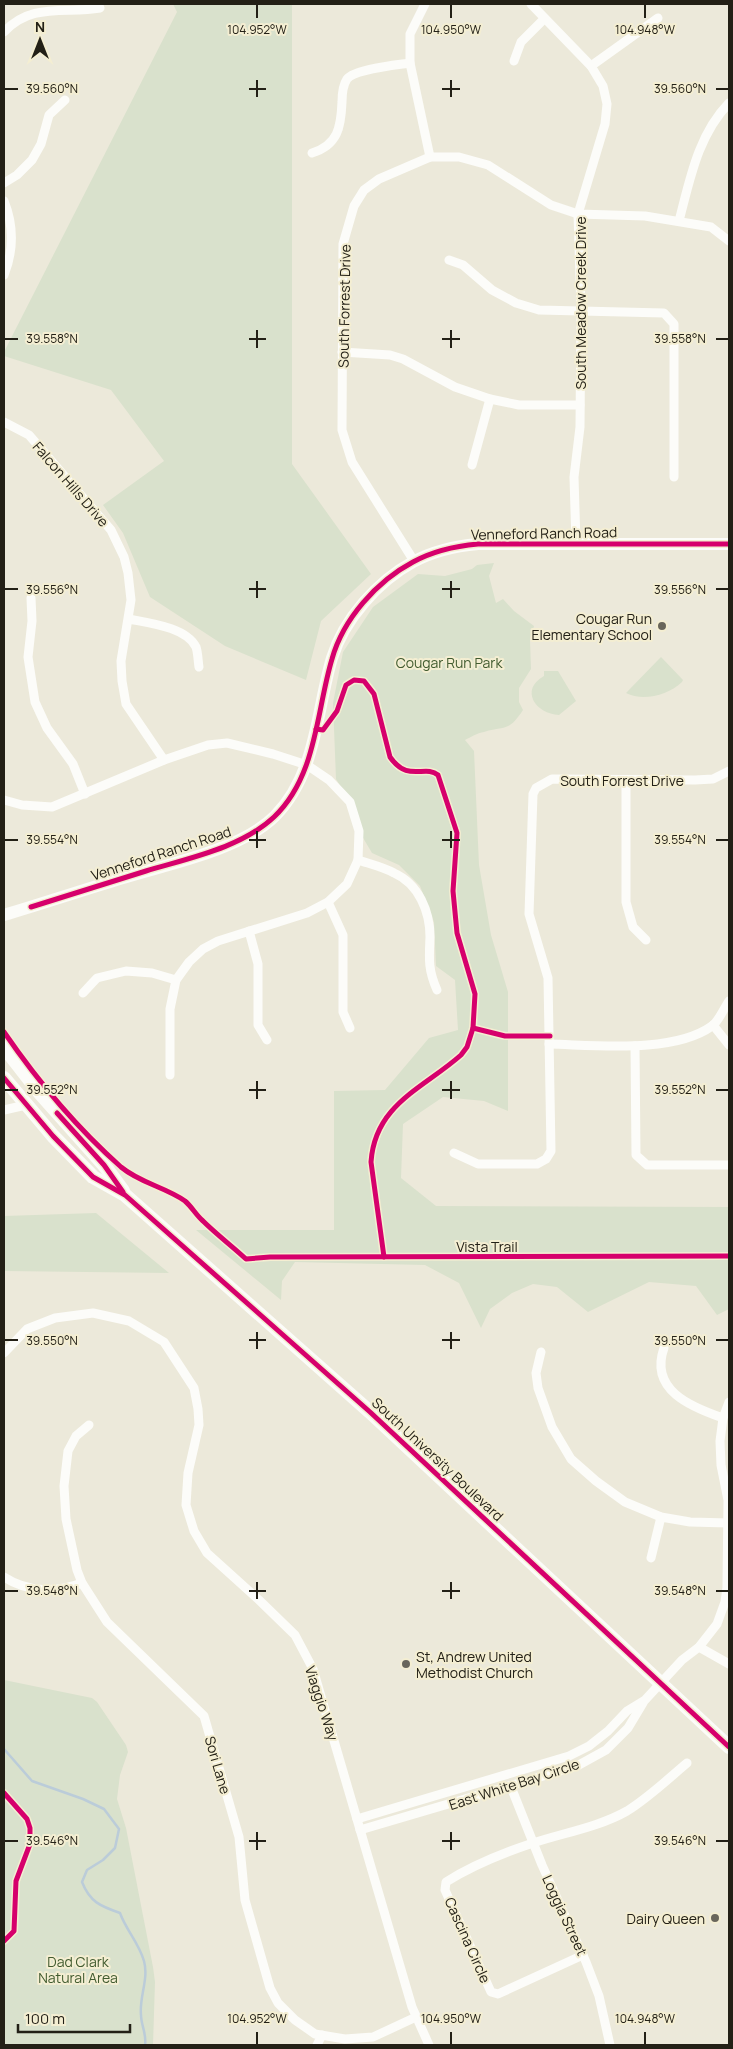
<svg xmlns="http://www.w3.org/2000/svg" width="733" height="2049" font-family="Manrope,sans-serif">
  <style>
    .green { fill: #d9e1cc }
    .lines { fill: none; stroke-linecap: round; stroke-linejoin: round }
    .stream { stroke: #bbccd9; stroke-width: 2.5 }
    .street { stroke: #fcfcf9; stroke-width: 9 }
    .secondary { stroke: #fcfcf9; stroke-width: 12 }
    .primary { stroke: #fcfcf9; stroke-width: 14 }
    .cycleway-casing { stroke: #f4eed2; stroke-width: 8 }
    .cycleway { stroke: #d6006c; stroke-width: 5 }
    .ticks { fill: none; stroke: #232016; stroke-width: 2 }
    .poi-dot { fill: #69665b; stroke: #f4eed2; stroke-width: 2 }
    .labels { text-anchor: middle; dominant-baseline: central; stroke-width: 4; stroke-linejoin: round; paint-order: stroke }
    .street-label { font-size: 14px; fill: #232016; stroke: #f4eed2 }
    .poi-label { font-size: 14px; fill: #232016; stroke: #f4eed2; text-anchor: end }
    .park-label { font-size: 14px; fill: #415b2f; stroke: #f4eed2 }
    .ticks-label { font-size: 12px; text-anchor: middle; fill: #232016; stroke: #f4eed2; stroke-width: 4; stroke-linejoin: round; paint-order: stroke }
  </style>
  <rect width="100%" height="100%" fill="#ece9da"/>
  <g class="green">
    <polygon points="173,4 292,4 292,464 371,574 321,621 306,680 225,646 150,597 123,533 103,505 164,461 111,390 4,356 4,352 177,12"/>
    <path d="M494,563L489,576L496,603L503,599L514,611L534,626L530,640L531,669L519,688V702L523,710C508,733 505,725 484,732C477,733 471,737 465,740L474,751L479,865L491,935L508,992V1111L484,1101L443,1097L403,1124L401,1178L436,1206L729,1207V1309L717,1315L696,1286L649,1282L588,1312L557,1287L533,1284L512,1293L490,1309L481,1328L459,1283L425,1265L295,1262L282,1281L281,1300L196,1230H334V1091L385,1090L429,1038L458,1030L455,980L436,966L434,922L420,886L399,865L372,853L359,831L350,802L336,779L333,703L343,652L373,607L418,574L445,576L472,569L477,565Z"/>
    <path d="M661,657L683,680L682,682C668,695 643,702 626,693Z"/>
    <path d="M544,671H558L576,701L559,715C536,714 519,690 544,676Z"/>
    <polygon points="96,1213 169,1273 4,1271 4,1216"/>
    <polygon points="4,1680 92,1698 97,1702 126,1745 128,1752 120,1775 117,1799 126,1828 153,1967 155,1982 153,2045 4,2045"/>
  </g>
  <g class="lines">
    <path class="stream" d="M4,1749L32,1781L83,1799L104,1809L119,1829L115,1848L103,1860L87,1870L82,1882C90,1902 100,1906 120,1913C126,1930 139,1943 144,1961C149,1979 139,1997 141,2015C141,2025 147,2035 145,2045"/>
    <g class="street">
      <polyline points="425,4 410,34 410,63 430,157"/>
      <polyline points="531,4 591,66 603,86 607,104 605,124 578,214 581,310 580,427 574,477 576,543"/>
      <path d="M4,32C31,2 66,14 100,8"/>
      <polyline points="514,61 521,42 544,19"/>
      <polyline points="591,66 658,18"/>
      <path d="M312,153C338,145 341,127 342,102C342,95 343,85 347,79C355,69 397,65 410,63"/>
      <polyline points="4,183 17,175 32,160 41,144 49,115 65,100"/>
      <path d="M4,201C14,226 14,250 4,275"/>
      <path d="M679,221C690,179 698,135 729,103"/>
      <polyline points="449,260 463,265 492,290 516,303 539,310 664,313 674,324 674,477"/>
      <polyline points="342,352 390,355 403,359 455,387 490,399 519,405 580,405"/>
      <polyline points="4,422 29,435 111,530 124,557 128,573 131,600 121,661 122,681 126,704 164,760"/>
      <polyline points="472,465 490,399"/>
      <polyline points="414,561 352,462 342,430 343,244 354,206 364,190 379,179 430,157 459,157 488,165 551,205 578,214 645,216 711,227 729,241"/>
      <polyline points="31,598 32,621 28,657 35,702 47,728 73,764 85,794"/>
      <path d="M129,619C149,623 186,627 196,647C198,653 198,661 199,667"/>
      <polyline points="626,780 626,902 633,927 646,940"/>
      <polyline points="4,800 22,805 52,807 164,760 208,745 227,743 273,754 307,765 329,780 350,802 359,831 358,860 347,884 328,902 307,913 218,941 203,949 189,962 176,980 170,1009 170,1075"/>
      <path d="M358,860C370,864 383,867 394,873C419,884 430,912 430,937C429,959 428,970 437,990"/>
      <polyline points="328,902 343,935 343,1012 350,1028"/>
      <polyline points="249,931 258,964 258,1025 267,1040"/>
      <polyline points="83,993 97,978 126,971 152,973 176,980"/>
      <polyline points="713,1025 729,1045"/>
      <path d="M549,1044C595,1045 673,1054 712,1026C719,1021 724,1008 729,1001"/>
      <polyline points="635,1046 636,1155 647,1165 729,1165"/>
      <polyline points="4,1110 26,1105"/>
      <polyline points="454,1153 478,1164 537,1164 546,1159 551,1151 548,978 529,914 533,794 536,788 552,779 695,780 713,779 729,771"/>
      <path d="M664,1348C649,1390 691,1407 723,1418"/>
      <polyline points="541,1352 536,1373 538,1388 552,1427 571,1459 596,1481 625,1502 661,1517 690,1522 729,1523"/>
      <polyline points="4,1353 27,1329 55,1318 93,1313 129,1321 164,1342 194,1388 198,1409 199,1425 188,1473 186,1505 194,1531 207,1553 259,1600 295,1635 313,1669 412,2007 429,2045"/>
      <polyline points="89,1425 76,1436 68,1451 64,1486 66,1519 77,1570 82,1583 107,1622 204,1716 239,1837 245,1900 270,1988 278,2003 295,2020 315,2034 345,2039 373,2037 416,2017"/>
      <polyline points="651,1558 661,1517"/>
      <path d="M4,1577C27,1592 56,1593 82,1583"/>
      <polyline points="699,1647 729,1664"/>
      <polyline points="511,1787 542,1865 586,1962 599,1996 610,2045"/>
      <polyline points="357,1819 569,1756 589,1746 608,1731 627,1711 645,1700 682,1660 699,1647 717,1624 725,1602 727,1587 728,1500 721,1465 720,1441 723,1418 729,1402"/>
      <polyline points="360,1830 577,1766 606,1750 628,1728 643,1703"/>
      <path d="M583,1955L498,1994L491,1992L445,1890L446,1882C473,1865 503,1853 533,1843C563,1833 599,1827 627,1811C648,1798 668,1779 687,1763"/>
      <polyline points="317,2045 322,2035"/>
    </g>
    <path class="secondary" d="M4,915C44,903 83,890 123,878C168,864 241,850 275,816C317,773 316,712 332,658C344,619 378,581 413,562C433,551 456,546 478,544H729"/>
    <g class="primary">
      <polyline points="4,1047 39,1092 104,1165 123,1191"/>
      <polyline points="4,1078 53,1136 93,1177 125,1195 370,1412 729,1747"/>
    </g>
    <g class="cycleway-casing">
      <g id="cycleway">
        <path d="M316,729L323,730L337,711L346,685L354,680L364,681L374,694L390,757C408,783 425,764 438,775L457,833L453,891L457,933L475,994L473,1028L467,1047L461,1055C424,1088 375,1104 371,1162L384,1257"/>
        <path d="M31,907C69,895 108,883 146,871C189,858 241,848 274,817C317,776 316,712 332,659C343,619 377,581 413,562C433,551 456,546 478,544H729"/>
        <polyline points="473,1028 505,1036 550,1036"/>
        <path d="M4,1032C37,1080 77,1128 121,1167C140,1183 165,1187 185,1201C192,1207 196,1215 203,1221C216,1234 232,1246 246,1259L270,1257L729,1256"/>
        <polyline points="4,1078 53,1136 93,1177 125,1195 370,1412 729,1747"/>
        <polyline points="57,1113 104,1165 123,1192"/>
        <polyline points="4,1793 27,1819 30,1828 30,1844 16,1881 14,1931 4,1941"/>
      </g>
    </g>
    <use href="#cycleway" class="cycleway"/>
  </g>
  <path class="ticks" d="M257,5V18M451,5V18M645,5V18M257,80V97M451,80V97M5,89H18M249,89H266M442,89H460M716,89H728M257,330V348M451,330V348M5,339H18M249,339H266M442,339H460M716,339H728M257,581V598M451,581V598M5,589H18M249,589H266M442,589H460M716,589H728M257,831V848M451,831V848M5,840H18M249,840H266M442,840H460M716,840H728M257,1081V1099M451,1081V1099M5,1090H18M249,1090H266M442,1090H460M716,1090H728M257,1332V1349M451,1332V1349M5,1340H18M249,1340H266M442,1340H460M716,1340H728M257,1582V1599M451,1582V1599M5,1591H18M249,1591H266M442,1591H460M716,1591H728M257,1832V1850M451,1832V1850M5,1841H18M249,1841H266M442,1841H460M716,1841H728M257,2032V2044M451,2032V2044M645,2032V2044"/>
  <g class="poi-dot">
    <circle cx="662" cy="626" r="5"/>
    <circle cx="406" cy="1664" r="5"/>
    <circle cx="715" cy="1918" r="5"/>
  </g>
  <g class="labels">
    <g class="street-label">
      <text transform="translate(580 303) rotate(-90)">South Meadow Creek Drive</text>
      <text transform="translate(344 306) rotate(-89)">South Forrest Drive</text>
      <text transform="translate(71 484) rotate(49)">Falcon Hills Drive</text>
      <text transform="translate(544 533) rotate(-1)">Venneford Ranch Road</text>
      <text x="622" y="780">South Forrest Drive</text>
      <text transform="translate(161 853) rotate(-18)">Venneford Ranch Road</text>
      <text x="487" y="1246">Vista Trail</text>
      <text transform="translate(438 1459) rotate(43)">South University Boulevard</text>
      <text transform="translate(322 1703) rotate(72)">Viaggio Way</text>
      <text transform="translate(218 1765) rotate(74)">Sori Lane</text>
      <text transform="translate(514 1784) rotate(-18)">East White Bay Circle</text>
      <text transform="translate(565 1915) rotate(65)">Loggia Street</text>
      <text transform="translate(468 1940) rotate(66)">Cascina Circle</text>
    </g>
    <g class="poi-label">
      <text x="652" y="618">Cougar Run<tspan x="652" dy="16">Elementary School</tspan></text>
      <text x="416" y="1656" text-anchor="start">St, Andrew United<tspan x="416" dy="16">Methodist Church</tspan></text>
      <text x="705" y="1918">Dairy Queen</text>
    </g>
    <g class="park-label">
      <text x="449" y="662">Cougar Run Park</text>
      <text x="78" y="1961">Dad Clark<tspan x="78" dy="16">Natural Area</tspan></text>
    </g>
  </g>
  <g class="ticks-label">
    <text x="257" y="34">104.952°W</text>
    <text x="451" y="34">104.950°W</text>
    <text x="645" y="34">104.948°W</text>
    <text x="52" y="93">39.560°N</text>
    <text x="680" y="93">39.560°N</text>
    <text x="52" y="343">39.558°N</text>
    <text x="680" y="343">39.558°N</text>
    <text x="52" y="594">39.556°N</text>
    <text x="680" y="594">39.556°N</text>
    <text x="52" y="844">39.554°N</text>
    <text x="680" y="844">39.554°N</text>
    <text x="52" y="1094">39.552°N</text>
    <text x="680" y="1094">39.552°N</text>
    <text x="52" y="1345">39.550°N</text>
    <text x="680" y="1345">39.550°N</text>
    <text x="52" y="1595">39.548°N</text>
    <text x="680" y="1595">39.548°N</text>
    <text x="52" y="1845">39.546°N</text>
    <text x="680" y="1845">39.546°N</text>
    <text x="257" y="2023">104.952°W</text>
    <text x="451" y="2023">104.950°W</text>
    <text x="645" y="2023">104.948°W</text>
  </g>
  <rect width="733" height="2049" fill="none" stroke="#232016" stroke-width="10"/>
  <g transform="translate(40 40)" stroke="#f4eed2" stroke-width="4" paint-order="stroke">
  <path d="M0-4L9 19L0 12L-9 19Z" fill="#232016"/>
  <text y="-8" font-size="14" font-weight="bold" text-anchor="middle" fill="#232016">N</text>
  </g>
  <path d="M18 2024v8h112v-8" fill="none" stroke="#232016" stroke-width="2.5"/>
  <text x="25" y="2024" font-size="15" fill="#232016" stroke="#f4eed2" stroke-width="4" paint-order="stroke">100 m</text>
</svg>
